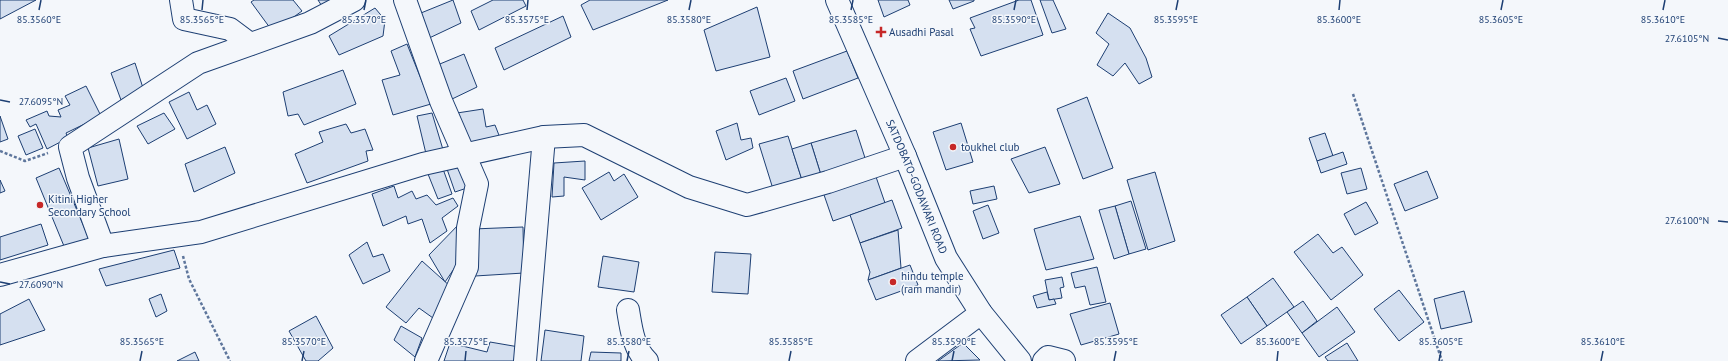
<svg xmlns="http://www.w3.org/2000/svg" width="1728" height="361" font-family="'PT Sans',sans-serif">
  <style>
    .building { fill: #d5e0f0; stroke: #1d3f73 }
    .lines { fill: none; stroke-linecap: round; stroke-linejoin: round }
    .minor-casing { stroke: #1d3f73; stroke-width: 24 }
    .path { stroke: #5e769c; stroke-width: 2.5; stroke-dasharray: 3 2; stroke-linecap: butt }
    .minor { stroke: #f4f7fb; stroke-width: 22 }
    .ticks { fill: none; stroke: #1d3f73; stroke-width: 1.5 }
    .poi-dot { fill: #c62828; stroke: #f4f7fb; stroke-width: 1.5 }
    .labels { text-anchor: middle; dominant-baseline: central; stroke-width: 3; stroke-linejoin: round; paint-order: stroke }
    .poi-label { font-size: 11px; fill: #1d3f73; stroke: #f4f7fb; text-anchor: start }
    .street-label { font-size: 11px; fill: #1d3f73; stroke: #f4f7fb }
    .ticks-label { font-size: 10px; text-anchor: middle; fill: #1d3f73; stroke: #f4f7fb; stroke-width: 3; stroke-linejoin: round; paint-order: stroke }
  </style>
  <rect width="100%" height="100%" fill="#f4f7fb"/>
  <g class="building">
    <polygon points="0,0 36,0 0,19"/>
    <polygon points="254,0 293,0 302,11 273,32 251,2"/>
    <polygon points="318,0 343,0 325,11"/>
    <polygon points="453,0 461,23 425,40 416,15"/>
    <polygon points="493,0 523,0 526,6 479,30 471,11"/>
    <polygon points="590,0 668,0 593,30 581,5"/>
    <polygon points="878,0 908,0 910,5 884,17"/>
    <polygon points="949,0 974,0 974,1 953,9"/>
    <polygon points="1019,0 1031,0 1043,35 981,56 970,29 975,28 970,18"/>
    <polygon points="1040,0 1053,0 1066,29 1052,33"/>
    <polygon points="757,7 770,57 716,71 704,30"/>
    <polygon points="375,8 385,20 383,36 339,55 329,36"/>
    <polygon points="1108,13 1130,28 1146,58 1152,77 1139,84 1125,63 1113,76 1097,65 1109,44 1096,33"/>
    <polygon points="563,16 571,37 504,70 495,48"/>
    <polygon points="407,44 431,104 393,115 382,80 400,75 391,51"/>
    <polygon points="847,51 858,78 803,99 793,71"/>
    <polygon points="464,54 477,87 450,100 435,66"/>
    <polygon points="135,63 143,88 121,100 111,73"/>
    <polygon points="343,70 356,104 304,125 298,114 288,116 283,92"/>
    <polygon points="786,78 795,101 759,115 750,91"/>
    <polygon points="86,86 101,116 66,133 68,138 47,149 36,124 30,127 26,120 47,111 49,116 61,117 58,110 70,105 65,96"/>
    <polygon points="189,92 197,110 207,105 216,124 187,139 169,102"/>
    <polygon points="1087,97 1113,168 1083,179 1057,109"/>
    <polygon points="483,109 486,127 495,125 502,143 466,151 457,113"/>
    <polygon points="164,113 175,129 148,144 137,126"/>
    <polygon points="432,113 444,153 427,158 417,116"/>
    <polygon points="0,116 8,139 0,142"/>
    <polygon points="737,123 741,140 751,138 753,148 726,160 716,131"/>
    <polygon points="961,123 973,162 946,170 933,132"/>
    <polygon points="346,124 351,133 365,129 373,150 366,151 368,161 307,183 295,154 323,142 319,132"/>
    <polygon points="35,129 43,148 26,155 18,136"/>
    <polygon points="856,130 866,161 821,175 811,143"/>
    <polygon points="1325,133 1333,156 1317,161 1309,138"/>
    <polygon points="788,136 802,180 773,189 759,144"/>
    <polygon points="119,139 128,179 98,186 88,148"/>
    <polygon points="811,143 821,175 802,180 792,149"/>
    <polygon points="225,147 235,173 194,192 185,164"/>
    <polygon points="1045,147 1060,184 1029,193 1011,159"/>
    <polygon points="1343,152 1347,164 1321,173 1317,161"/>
    <polygon points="585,161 585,180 564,177 564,196 552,197 554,163"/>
    <polygon points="459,165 467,188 455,192 447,169"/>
    <polygon points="59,168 90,241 66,251 36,178"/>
    <polygon points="1361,168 1367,189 1347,194 1341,173"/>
    <polygon points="443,169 452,194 438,199 428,174"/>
    <polygon points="874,171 885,203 833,221 822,189"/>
    <polygon points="1427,171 1438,198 1405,211 1394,184"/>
    <polygon points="609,172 614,181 624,174 638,197 601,220 582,188"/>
    <polygon points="1155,172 1175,241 1148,250 1127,180"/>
    <polygon points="0,180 5,191 0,193"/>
    <polygon points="394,186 398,198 412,191 416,199 427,195 436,205 453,198 458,206 442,218 447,231 430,243 422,219 408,224 406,216 383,226 372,194"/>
    <polygon points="994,186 997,199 973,204 970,191"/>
    <polygon points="892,200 902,228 860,243 850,215"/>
    <polygon points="1131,201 1146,249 1129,254 1115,206"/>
    <polygon points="1366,202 1378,223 1355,235 1344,214"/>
    <polygon points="988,205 999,233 983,239 973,211"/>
    <polygon points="1115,206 1129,254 1114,259 1099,210"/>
    <polygon points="1080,216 1094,259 1046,270 1034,229"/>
    <polygon points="462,221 460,260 445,282 429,255"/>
    <polygon points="41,224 48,245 0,260 0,237"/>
    <polygon points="523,227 524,273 475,276 473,229"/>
    <polygon points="898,230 901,268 868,280 870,272 860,243"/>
    <polygon points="1318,234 1333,253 1342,247 1363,275 1331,300 1294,252"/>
    <polygon points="367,242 373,257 383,254 390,271 363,284 349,255"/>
    <polygon points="174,250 180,268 106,286 99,269"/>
    <polygon points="715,252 751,254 748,294 712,292"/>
    <polygon points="603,256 639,262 634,292 598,287"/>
    <polygon points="422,261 451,287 433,318 419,308 406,323 386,307"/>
    <polygon points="910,265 918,285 876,300 868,280"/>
    <polygon points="1097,267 1106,302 1090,305 1085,286 1075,288 1071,273"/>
    <polygon points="1062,277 1064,287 1060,288 1062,298 1049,300 1045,280"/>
    <polygon points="1273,278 1294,307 1267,326 1247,297"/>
    <polygon points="1399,290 1424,322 1399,341 1374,309"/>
    <polygon points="1464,291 1472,322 1441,329 1434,299"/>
    <polygon points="1047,292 1049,300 1054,299 1056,304 1037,308 1033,296"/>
    <polygon points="161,294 167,311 156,317 149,299"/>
    <polygon points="1247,297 1267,326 1241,344 1221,315"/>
    <polygon points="29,299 45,330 0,345 0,314"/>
    <polygon points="1303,301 1317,321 1302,333 1287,312"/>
    <polygon points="1110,303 1119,334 1081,345 1070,314"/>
    <polygon points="1337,307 1355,332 1319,357 1302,333"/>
    <polygon points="316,316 333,348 318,361 306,361 289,331"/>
    <polygon points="401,326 422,338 415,357 394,340"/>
    <polygon points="545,330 584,336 581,361 541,361"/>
    <polygon points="490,342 519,347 515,361 444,361 450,343 487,352"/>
    <polygon points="963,343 980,360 938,361"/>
    <polygon points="1347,343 1358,361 1328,361 1325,357"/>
    <polygon points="195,352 199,361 177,361"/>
    <polygon points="591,352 621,353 621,361 589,361"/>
  </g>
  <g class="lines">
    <g class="minor-casing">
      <g id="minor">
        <polyline points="181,0 184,19 230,29 250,44"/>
        <polyline points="405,0 441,101 477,184 468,228 467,267 426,361"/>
        <path id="s1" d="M837,0L905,156L946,258L981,313L1020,361"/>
        <polyline points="103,246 201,232 423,164 544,137 584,135 689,187 747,205 828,182 905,156"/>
        <polyline points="0,275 103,246 78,178 70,147 198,63 310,23 354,0"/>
        <path d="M628,310C631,328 633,348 647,361"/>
        <polyline points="525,361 544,137"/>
        <polyline points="917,361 981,313"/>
        <polyline points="1044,361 1048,357 1064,361"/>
      </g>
    </g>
    <g class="path">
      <polyline points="1353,94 1442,361"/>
      <polyline points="0,151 25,161 48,153"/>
      <polyline points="183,256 189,279 230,361"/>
    </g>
    <use href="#minor" class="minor"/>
  </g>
  <path class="ticks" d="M39,10L41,0M202,10L203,0M364,10L366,0M527,10L528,0M689,10L691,0M851,10L853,0M1014,10L1016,0M1176,10L1178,0M1339,10L1340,0M1501,10L1503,0M1663,10L1665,0M1718,38L1728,40M0,100L10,102M1718,221L1728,222M0,282L10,284M140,361L142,351M302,361L304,351M465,361L466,351M627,361L629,351M789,361L791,351M952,361L954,351M1114,361L1116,351M1277,361L1278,351M1439,361L1441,351M1601,361L1603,351"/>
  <g class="poi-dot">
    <path d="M879 26h4v4h4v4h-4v4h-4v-4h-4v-4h4z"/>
    <circle cx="953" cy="147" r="4"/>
    <circle cx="40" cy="205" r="4"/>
    <circle cx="893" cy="282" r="4"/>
  </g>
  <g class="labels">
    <g class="poi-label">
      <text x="889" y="32">Ausadhi Pasal</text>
      <text x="961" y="147">toukhel club</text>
      <text x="48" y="199">Kitini Higher<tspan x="48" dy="13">Secondary School</tspan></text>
      <text x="901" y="276">hindu temple<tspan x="901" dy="13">(ram mandir)</tspan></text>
    </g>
    <g class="street-label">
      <text stroke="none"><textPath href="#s1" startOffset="203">SATDOBATO-GODAWARI ROAD</textPath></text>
    </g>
  </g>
  <g class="ticks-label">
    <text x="202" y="23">85.3565°E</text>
    <text x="364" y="23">85.3570°E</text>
    <text x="527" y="23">85.3575°E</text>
    <text x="689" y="23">85.3580°E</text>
    <text x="851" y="23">85.3585°E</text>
    <text x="1014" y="23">85.3590°E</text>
    <text x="1176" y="23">85.3595°E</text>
    <text x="1339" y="23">85.3600°E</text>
    <text x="1501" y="23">85.3605°E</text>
    <text x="1663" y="23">85.3610°E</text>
    <text x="39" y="23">85.3560°E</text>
    <text x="1687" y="42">27.6105°N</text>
    <text x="41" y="105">27.6095°N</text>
    <text x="1687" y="224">27.6100°N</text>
    <text x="41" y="288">27.6090°N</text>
    <text x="142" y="345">85.3565°E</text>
    <text x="304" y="345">85.3570°E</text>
    <text x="466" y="345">85.3575°E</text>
    <text x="629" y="345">85.3580°E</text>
    <text x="791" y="345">85.3585°E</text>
    <text x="954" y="345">85.3590°E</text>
    <text x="1116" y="345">85.3595°E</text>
    <text x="1278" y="345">85.3600°E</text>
    <text x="1441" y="345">85.3605°E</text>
    <text x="1603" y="345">85.3610°E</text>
  </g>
</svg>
